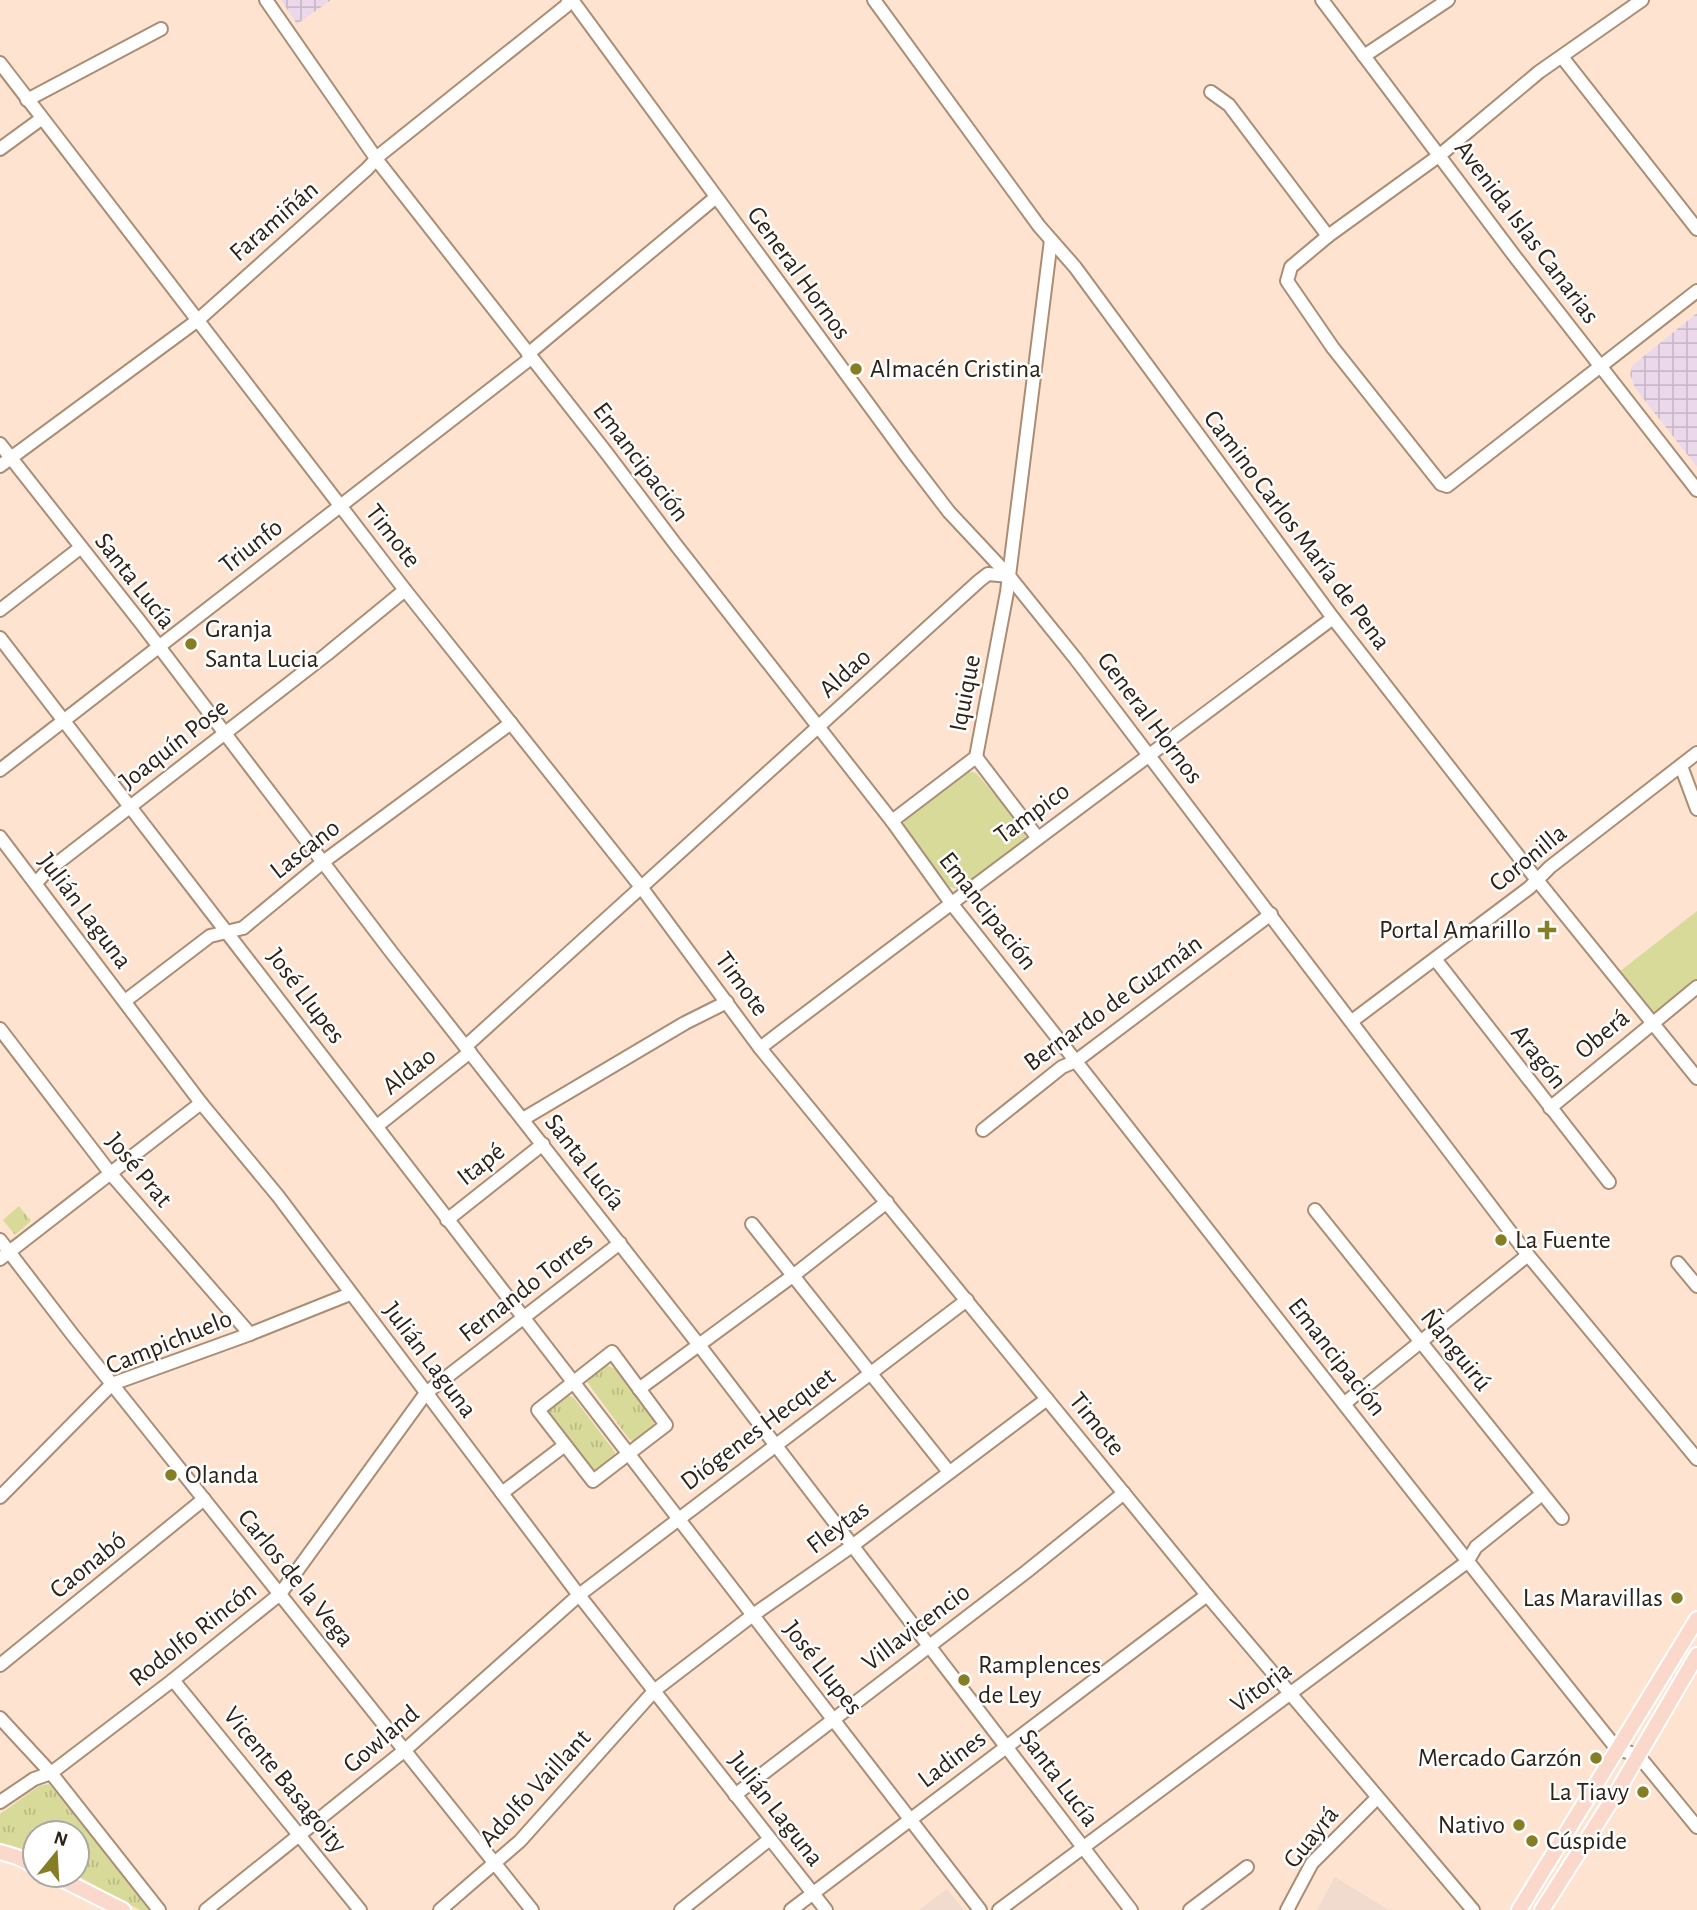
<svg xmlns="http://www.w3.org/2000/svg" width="1697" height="1910" font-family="'Alegreya Sans',sans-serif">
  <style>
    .industrial { fill: url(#industrial-grid) }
    .education { fill: #f1dbce }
    .green { fill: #d7da99 }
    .park { fill: url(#park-tufts) }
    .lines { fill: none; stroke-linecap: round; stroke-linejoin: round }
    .minor-casing { stroke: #ab8d75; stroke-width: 16 }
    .major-casing { stroke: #fff; stroke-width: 18 }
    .minor { stroke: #fff; stroke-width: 12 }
    .major { stroke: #fad9cc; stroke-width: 14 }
    .poi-dot { fill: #867e24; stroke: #fff; stroke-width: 2.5 }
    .labels { text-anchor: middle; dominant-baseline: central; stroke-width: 5; stroke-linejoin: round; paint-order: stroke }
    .street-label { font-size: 26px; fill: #2d2218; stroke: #fff }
    .poi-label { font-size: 26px; fill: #2d2218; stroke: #fff; text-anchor: start }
  </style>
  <defs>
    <pattern id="industrial-grid" width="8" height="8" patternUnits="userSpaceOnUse" patternTransform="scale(1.75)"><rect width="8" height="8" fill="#ebd9eb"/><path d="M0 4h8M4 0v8" fill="none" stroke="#cabac9"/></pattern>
    <pattern id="park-tufts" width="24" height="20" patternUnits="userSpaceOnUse" patternTransform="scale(1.75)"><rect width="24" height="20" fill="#d7da99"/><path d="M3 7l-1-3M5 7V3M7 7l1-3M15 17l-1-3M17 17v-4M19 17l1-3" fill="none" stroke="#b9bb83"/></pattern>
  </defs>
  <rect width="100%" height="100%" fill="#fee4d0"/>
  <g class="industrial">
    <polygon points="281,0 331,0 297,24"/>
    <polygon points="1697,313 1697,467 1635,388 1630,374 1633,365"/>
  </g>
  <g class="education">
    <polygon points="1335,1877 1389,1910 1317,1910"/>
    <polygon points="947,1889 964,1910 919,1910"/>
  </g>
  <g class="green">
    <polygon points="967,771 976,773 1026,830 1025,842 961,890 950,887 905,833 904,822 909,815"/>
    <polygon points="1697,911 1697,982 1652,1015 1619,972"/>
  </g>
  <g class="park">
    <polygon points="19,1206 31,1221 15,1235 3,1220"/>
    <polygon points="606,1365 615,1369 654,1419 653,1430 634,1442 629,1439 587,1382 589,1377"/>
    <polygon points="567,1394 574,1398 615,1452 615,1458 599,1470 591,1469 549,1417 549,1407"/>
    <polygon points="49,1784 153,1910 140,1910 76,1875 77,1833 35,1833 35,1853 0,1843 0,1814 39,1786"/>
  </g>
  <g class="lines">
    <g class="minor-casing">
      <g id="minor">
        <path d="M266,0L380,164L605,451L676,545L892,821L951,903C1174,1184 1392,1469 1617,1749L1638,1755L1697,1827"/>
        <polyline points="572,0 907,457 949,512 1009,576 1075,658 1528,1255 1697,1459"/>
        <polyline points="874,0 1039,226 1075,267 1333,618 1537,880 1697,1078"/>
        <polyline points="1322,0 1516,258 1697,490"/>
        <polyline points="1642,0 1539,72 1440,155 1328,236 1291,267 1287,281 1333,348 1441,484 1447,486 1697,291"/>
        <polyline points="1364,56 1448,0"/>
        <polyline points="1562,57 1697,229"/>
        <polyline points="0,63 405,590 641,887 760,1048 1207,1595 1473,1910"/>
        <polyline points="1211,92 1229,105 1328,236"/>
        <polyline points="27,100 161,29"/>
        <polyline points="0,149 41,119"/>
        <polyline points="528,354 715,198"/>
        <polyline points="0,444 141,623 392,953 699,1345 1131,1910"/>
        <polyline points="0,466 198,320 367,169 381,154 566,6 569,0"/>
        <polyline points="0,610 80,548"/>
        <polyline points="0,638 980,1910"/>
        <polyline points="976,757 1037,837"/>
        <polyline points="1681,766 1697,809"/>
        <polyline points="0,770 531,358"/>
        <polyline points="892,821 976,757 1007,592 1051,240"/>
        <polyline points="0,837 201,1103 278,1196 575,1590 826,1910"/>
        <polyline points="36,883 46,872 327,654 405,590"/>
        <polyline points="1435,959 1609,1182"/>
        <polyline points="125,1001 210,936 243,928 323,862 511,723"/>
        <polyline points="1352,1021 1529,888 1550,867 1697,753"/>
        <polyline points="0,1029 111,1174 250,1334"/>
        <polyline points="466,1046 979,581 988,574 1009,576"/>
        <path d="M760,1048C950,903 1142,761 1333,618"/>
        <polyline points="1550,1108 1697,987"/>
        <polyline points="523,1119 685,1023 727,1002"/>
        <polyline points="377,1126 470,1052"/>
        <polyline points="983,1130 1062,1067 1076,1061 1271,914"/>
        <polyline points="1315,1210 1562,1518"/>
        <polyline points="447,1220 543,1144"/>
        <polyline points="752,1224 949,1472"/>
        <polyline points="0,1240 72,1334 532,1910"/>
        <polyline points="0,1259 201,1103"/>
        <polyline points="1678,1263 1697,1286"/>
        <polygon points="612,1352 666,1425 593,1481 538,1410"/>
        <polyline points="639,1389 794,1275 887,1202"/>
        <polyline points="1345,1403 1528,1255"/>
        <polyline points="502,1493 565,1445"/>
        <polyline points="0,1497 112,1384 250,1334 350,1294"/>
        <polyline points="0,1665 204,1499"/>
        <polyline points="173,1680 360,1910"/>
        <polyline points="0,1718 51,1773 159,1910"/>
        <polyline points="735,1795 1026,1572 1124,1493"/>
        <polyline points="0,1802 34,1779 51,1773 173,1680 280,1594 426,1393 620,1243"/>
        <polyline points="206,1910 405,1750 579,1595 967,1300"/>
        <polyline points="440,1910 520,1841 655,1690 753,1615 852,1546 1047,1399"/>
        <polyline points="681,1910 770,1839"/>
        <polyline points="791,1910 1207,1595"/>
        <polyline points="999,1910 1467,1562 1476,1547 1542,1494"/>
        <polyline points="1190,1910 1247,1867"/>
        <polyline points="1287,1910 1312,1863 1377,1798"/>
      </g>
    </g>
    <g class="major-casing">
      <g id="major">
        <polyline points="0,1852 17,1857 35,1866"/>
        <polyline points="53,1875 123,1910"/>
        <polyline points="1519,1910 1697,1619"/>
        <polyline points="1542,1910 1617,1792 1697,1655"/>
      </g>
    </g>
    <use href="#minor" class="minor"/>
    <use href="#major" class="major"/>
  </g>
  <g class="poi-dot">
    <circle cx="856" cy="369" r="7"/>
    <circle cx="191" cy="644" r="7"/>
    <path d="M1543.5 919.5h7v7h7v7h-7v7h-7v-7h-7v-7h7z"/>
    <circle cx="1501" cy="1240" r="7"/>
    <circle cx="171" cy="1475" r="7"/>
    <circle cx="1677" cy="1598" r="7"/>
    <circle cx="964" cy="1680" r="7"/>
    <circle cx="1596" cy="1758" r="7"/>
    <circle cx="1643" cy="1792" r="7"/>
    <circle cx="1519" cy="1825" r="7"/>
    <circle cx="1532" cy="1841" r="7"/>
  </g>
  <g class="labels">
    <g class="street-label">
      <text transform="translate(274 221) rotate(-41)">Faramiñán</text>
      <text transform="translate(1527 232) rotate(53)">Avenida Islas Canarias</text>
      <text transform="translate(799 273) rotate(54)">General Hornos</text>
      <text transform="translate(641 462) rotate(53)">Emancipación</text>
      <text transform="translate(1297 530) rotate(53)">Camino Carlos María de Pena</text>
      <text transform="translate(393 536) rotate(52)">Timote</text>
      <text transform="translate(251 546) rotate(-38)">Triunfo</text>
      <text transform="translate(135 581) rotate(52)">Santa Lucía</text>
      <text transform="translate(845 673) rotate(-42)">Aldao</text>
      <text transform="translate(965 693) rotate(-79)">Iquique</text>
      <text transform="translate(1150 718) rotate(53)">General Hornos</text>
      <text transform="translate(174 744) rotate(-38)">Joaquín Pose</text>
      <text transform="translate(1032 813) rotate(-36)">Tampico</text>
      <text transform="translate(305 849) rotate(-38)">Lascano</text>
      <text transform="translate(1528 858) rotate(-39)">Coronilla</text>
      <text transform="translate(85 911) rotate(53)">Julián Laguna</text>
      <text transform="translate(988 911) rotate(52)">Emancipación</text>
      <text transform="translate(742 984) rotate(54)">Timote</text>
      <text transform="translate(306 996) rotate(53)">José Llupes</text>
      <text transform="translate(1113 1003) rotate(-36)">Bernardo de Guzmán</text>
      <text transform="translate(1602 1034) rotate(-40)">Oberá</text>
      <text transform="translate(1539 1057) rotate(52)">Aragón</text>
      <text transform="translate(409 1071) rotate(-38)">Aldao</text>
      <text transform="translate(585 1162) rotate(52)">Santa Lucía</text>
      <text transform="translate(481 1164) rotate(-38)">Itapé</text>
      <text transform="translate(139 1170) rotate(50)">José Prat</text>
      <text transform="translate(526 1287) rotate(-38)">Fernando Torres</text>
      <text transform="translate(169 1342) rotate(-22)">Campichuelo</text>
      <text transform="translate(1456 1350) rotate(51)">Ñanguirú</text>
      <text transform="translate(1337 1357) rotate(52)">Emancipación</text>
      <text transform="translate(430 1360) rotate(53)">Julián Laguna</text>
      <text transform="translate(1097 1424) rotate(51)">Timote</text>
      <text transform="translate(758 1429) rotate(-37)">Diógenes Hecquet</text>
      <text transform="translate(838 1527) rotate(-37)">Fleytas</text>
      <text transform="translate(88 1565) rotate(-39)">Caonabó</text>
      <text transform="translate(296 1578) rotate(51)">Carlos de la Vega</text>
      <text transform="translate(916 1627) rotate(-37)">Villavicencio</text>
      <text transform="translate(193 1634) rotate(-38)">Rodolfo Rincón</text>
      <text transform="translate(823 1668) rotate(52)">José Llupes</text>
      <text transform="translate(1261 1687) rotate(-36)">Vitoria</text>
      <text transform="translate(381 1739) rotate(-40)">Gowland</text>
      <text transform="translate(952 1759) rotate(-37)">Ladines</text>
      <text transform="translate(1059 1778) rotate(53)">Santa Lucía</text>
      <text transform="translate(285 1780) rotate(51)">Vicente Basagoity</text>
      <text transform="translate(535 1788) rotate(-47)">Adolfo Vaillant</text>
      <text transform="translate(776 1809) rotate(52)">Julián Laguna</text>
      <text transform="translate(1311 1837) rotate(-51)">Guayrá</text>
    </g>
    <g class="poi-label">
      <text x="870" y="369">Almacén Cristina</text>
      <text x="205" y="629">Granja<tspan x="205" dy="30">Santa Lucia</tspan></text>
      <text x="1531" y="930" text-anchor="end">Portal Amarillo</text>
      <text x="1515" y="1240">La Fuente</text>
      <text x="185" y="1475">Olanda</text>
      <text x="1663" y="1598" text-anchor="end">Las Maravillas</text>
      <text x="978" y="1665">Ramplences<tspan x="978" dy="30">de Ley</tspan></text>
      <text x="1582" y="1758" text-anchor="end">Mercado Garzón</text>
      <text x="1629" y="1792" text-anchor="end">La Tiavy</text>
      <text x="1505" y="1825" text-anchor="end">Nativo</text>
      <text x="1546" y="1841">Cúspide</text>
    </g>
  </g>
  <g transform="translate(56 1854) rotate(18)"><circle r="33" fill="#ffffff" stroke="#aba7a3" stroke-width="2"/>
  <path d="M0-5L12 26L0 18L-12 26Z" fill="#867e24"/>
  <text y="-10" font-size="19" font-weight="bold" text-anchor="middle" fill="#2d2218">N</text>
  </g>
</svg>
